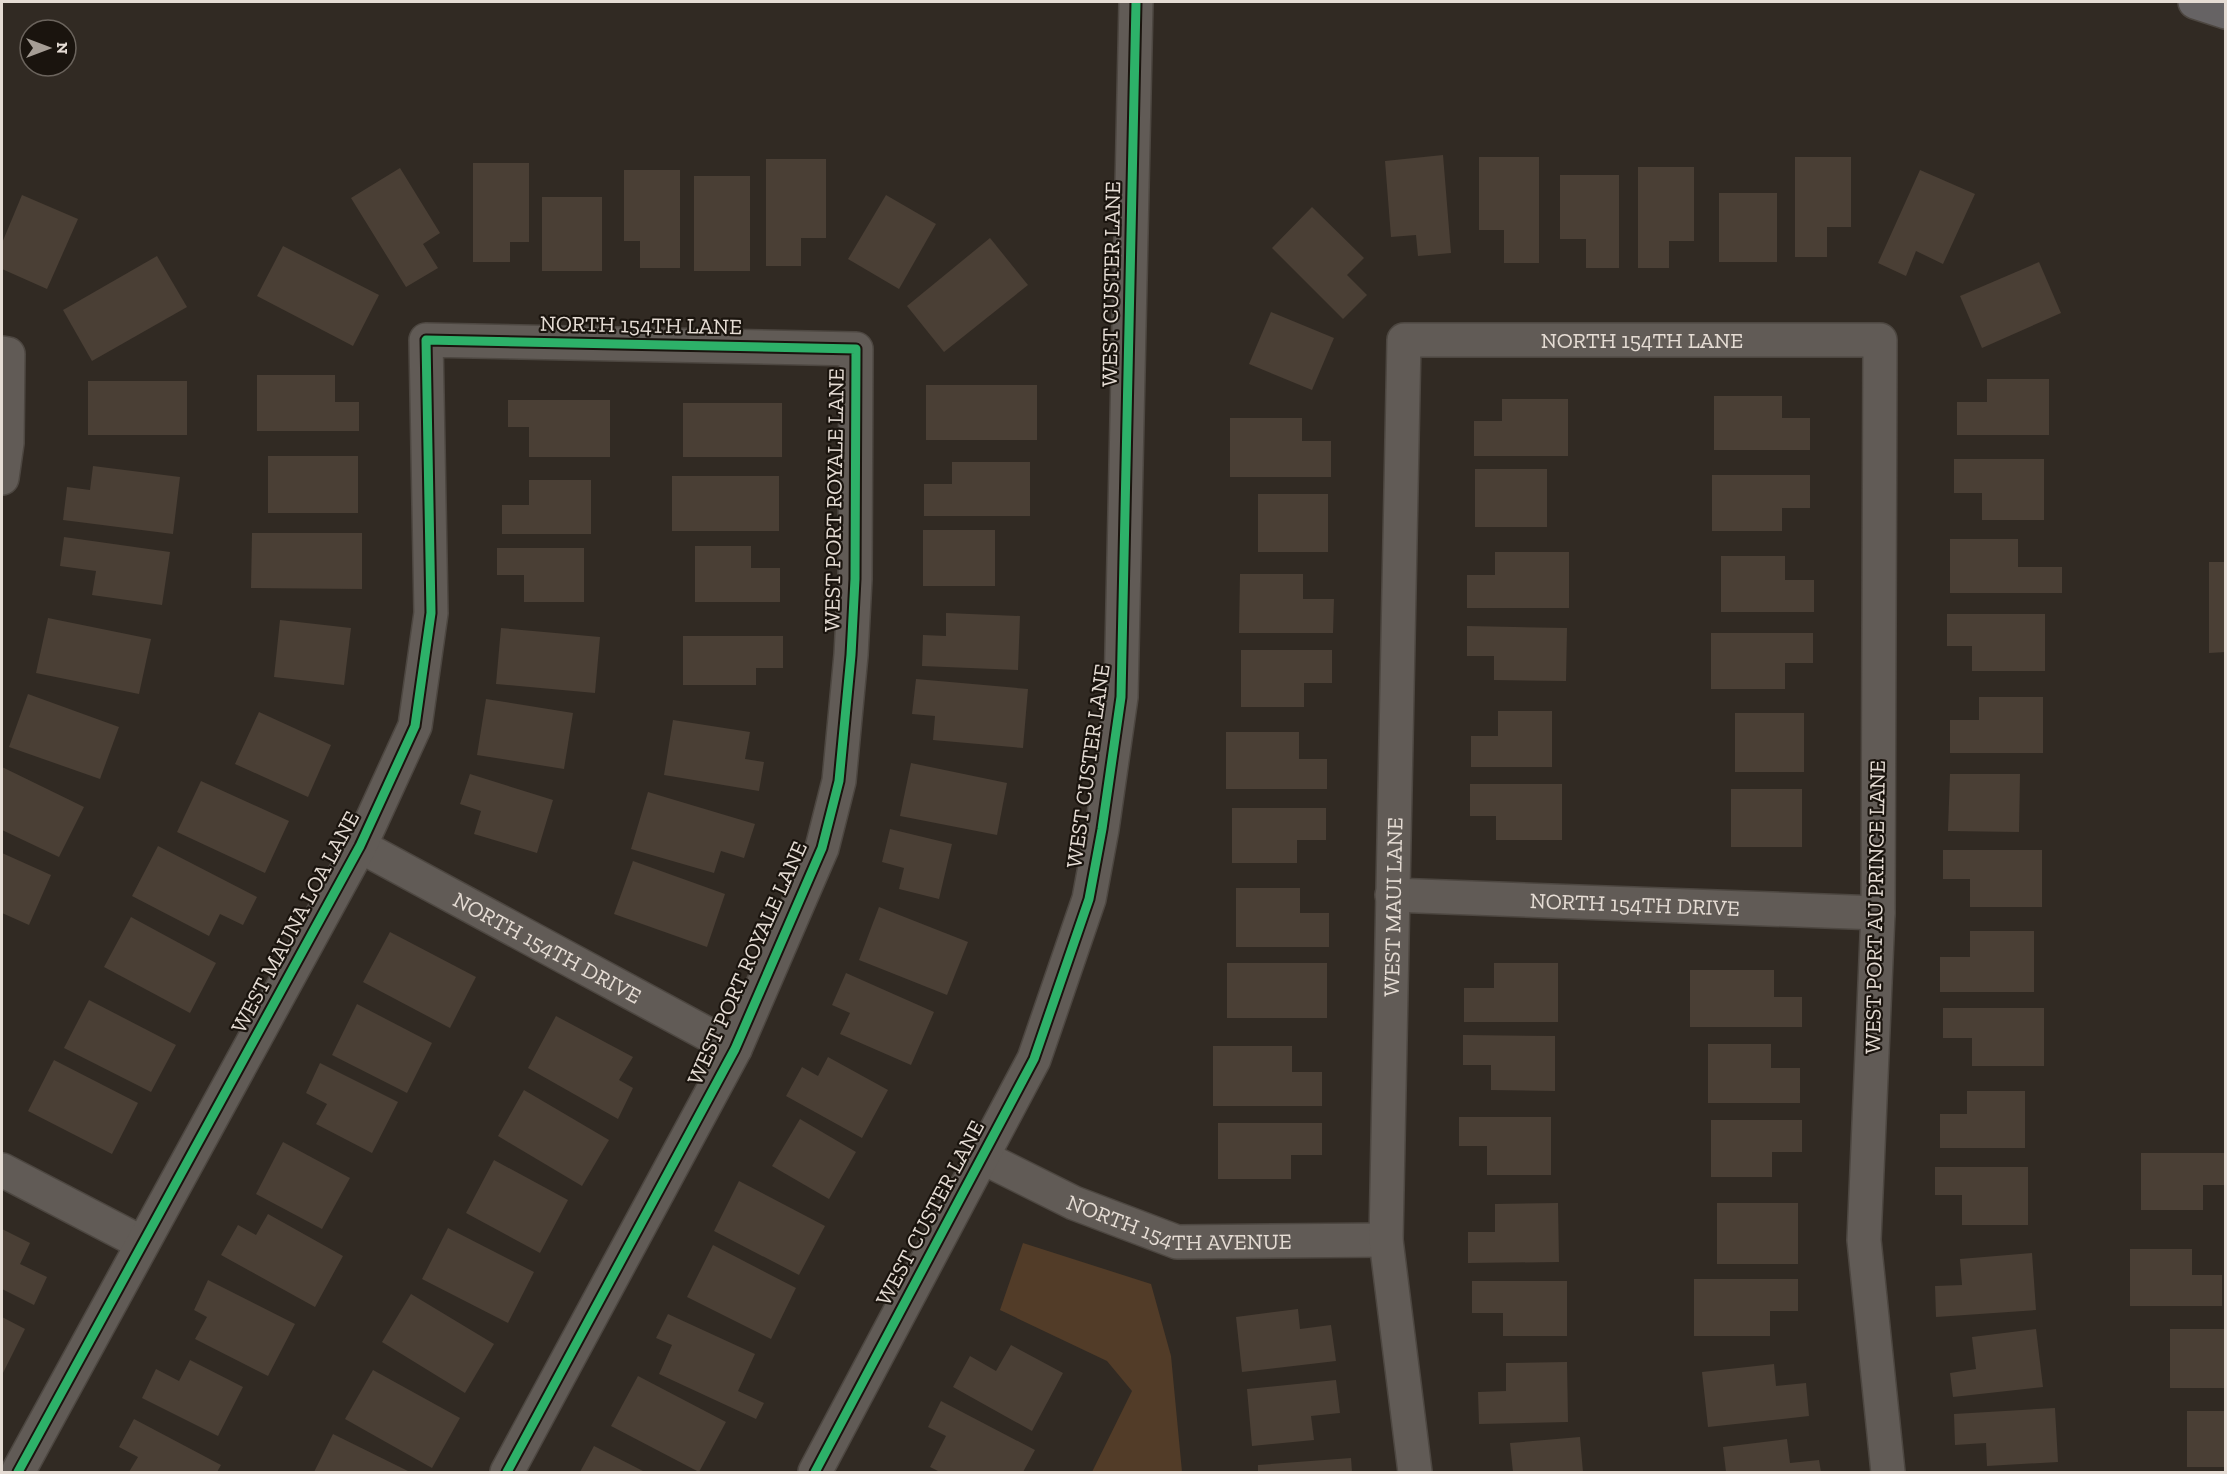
<svg xmlns="http://www.w3.org/2000/svg" width="2227" height="1474" font-family="'Zilla Slab',serif">
  <style>
    .green { fill: #523c28 }
    .building { fill: #4a3f35 }
    .lines { fill: none; stroke-linecap: round; stroke-linejoin: round }
    .minor-casing { stroke: #4d4741; stroke-width: 36 }
    .major-casing { stroke: #4d4741; stroke-width: 36 }
    .minor { stroke: #615b56; stroke-width: 33 }
    .major { stroke: #666364; stroke-width: 33 }
    .cycleway-casing { stroke: #1a140e; stroke-width: 13 }
    .cycleway { stroke: #2db169; stroke-width: 9 }
    .labels { text-anchor: middle; dominant-baseline: central; stroke-width: 4.5; stroke-linejoin: round; paint-order: stroke }
    .street-label { font-size: 22px; fill: #e5dcd4; stroke: #1a140e }
  </style>
  <rect width="100%" height="100%" fill="#312a23"/>
  <polygon class="green" points="1023,1243 1151,1284 1171,1356 1182,1472 1092,1472 1132,1391 1107,1361 1000,1310"/>
  <g class="building">
    <polygon points="1443,155 1451,253 1418,256 1416,235 1391,237 1385,161"/>
    <polygon points="1479,157 1539,157 1539,263 1504,263 1504,230 1479,230"/>
    <polygon points="1795,157 1851,157 1851,227 1827,227 1827,257 1795,257"/>
    <polygon points="766,159 826,159 826,238 801,238 801,266 766,266"/>
    <polygon points="473,163 529,163 529,242 510,242 510,262 473,262"/>
    <polygon points="1638,167 1694,167 1694,241 1669,241 1669,268 1638,268"/>
    <polygon points="400,168 440,233 423,244 438,268 406,287 351,198"/>
    <polygon points="624,170 680,170 680,268 640,268 640,241 624,241"/>
    <polygon points="1920,170 1975,194 1943,264 1916,251 1906,276 1878,263"/>
    <polygon points="1560,175 1619,175 1619,268 1586,268 1586,239 1560,239"/>
    <rect x="694" y="176" width="56" height="95"/>
    <rect x="1719" y="193" width="58" height="69"/>
    <polygon points="22,195 78,219 47,289 2,269 2,243"/>
    <polygon points="886,195 936,224 899,289 848,259"/>
    <rect x="542" y="197" width="60" height="74"/>
    <polygon points="1312,207 1364,258 1347,275 1367,295 1343,319 1272,248"/>
    <polygon points="990,238 1028,285 944,352 907,306"/>
    <polygon points="283,246 379,295 353,346 257,296"/>
    <polygon points="157,256 187,307 92,361 63,310"/>
    <polygon points="2039,262 2061,313 1982,348 1960,296"/>
    <polygon points="1271,312 1334,338 1312,390 1249,364"/>
    <polygon points="257,375 335,375 335,402 359,402 359,431 257,431"/>
    <polygon points="1987,379 2049,379 2049,435 1957,435 1957,402 1987,402"/>
    <rect x="88" y="381" width="99" height="54"/>
    <rect x="926" y="385" width="111" height="55"/>
    <polygon points="1714,396 1782,396 1782,418 1810,418 1810,450 1714,450"/>
    <polygon points="1502,399 1568,399 1568,456 1474,456 1474,421 1502,421"/>
    <polygon points="508,400 610,400 610,457 529,457 529,427 508,427"/>
    <rect x="683" y="403" width="99" height="54"/>
    <polygon points="1230,418 1302,418 1302,441 1331,441 1331,477 1230,477"/>
    <rect x="268" y="456" width="90" height="57"/>
    <polygon points="1954,459 2044,459 2044,520 1982,520 1982,493 1954,493"/>
    <polygon points="952,462 1030,462 1030,516 924,516 924,484 952,484"/>
    <polygon points="93,466 180,477 173,534 63,520 67,487 90,490"/>
    <rect x="1475" y="469" width="72" height="58"/>
    <polygon points="1712,475 1810,475 1810,508 1782,508 1782,531 1712,531"/>
    <rect x="672" y="476" width="107" height="55"/>
    <polygon points="529,480 591,480 591,534 502,534 502,505 529,505"/>
    <rect x="1258" y="494" width="70" height="58"/>
    <rect x="923" y="530" width="72" height="56"/>
    <polygon points="252,533 362,533 362,589 251,588"/>
    <polygon points="64,537 170,552 162,605 92,595 96,571 60,566"/>
    <polygon points="1950,539 2018,539 2018,567 2062,567 2062,593 1950,593"/>
    <polygon points="695,546 751,546 751,568 780,568 780,602 695,602"/>
    <polygon points="497,548 584,548 584,602 524,602 524,575 497,575"/>
    <polygon points="1495,552 1569,552 1569,608 1467,608 1467,575 1495,575"/>
    <polygon points="1721,556 1785,556 1785,580 1814,580 1814,612 1721,612"/>
    <polygon points="2209,562 2226,562 2226,652 2209,653"/>
    <polygon points="1240,574 1303,574 1303,599 1334,599 1333,633 1239,633"/>
    <polygon points="946,613 1020,616 1018,670 922,666 923,635 946,636"/>
    <polygon points="1947,614 2045,614 2045,671 1972,671 1972,646 1947,646"/>
    <polygon points="48,618 151,639 139,694 36,673"/>
    <polygon points="280,620 351,628 344,685 274,677"/>
    <polygon points="1467,626 1567,628 1566,681 1494,680 1494,656 1467,656"/>
    <polygon points="501,628 600,637 595,693 496,684"/>
    <polygon points="1711,633 1813,633 1813,663 1785,663 1785,689 1711,689"/>
    <polygon points="683,636 783,636 783,668 756,668 756,685 683,685"/>
    <polygon points="1241,650 1332,650 1332,683 1304,683 1304,707 1241,707"/>
    <polygon points="916,679 1028,689 1023,748 933,740 935,716 912,714"/>
    <polygon points="28,694 119,727 100,779 9,747"/>
    <polygon points="1979,697 2043,697 2043,753 1950,753 1950,720 1979,720"/>
    <polygon points="486,699 573,713 564,769 477,755"/>
    <polygon points="1498,711 1552,711 1552,767 1471,767 1471,736 1498,736"/>
    <polygon points="259,712 331,745 308,797 235,764"/>
    <rect x="1735" y="713" width="69" height="59"/>
    <polygon points="673,720 750,732 745,759 764,762 759,791 664,775"/>
    <polygon points="1226,732 1299,732 1299,759 1327,759 1327,789 1226,789"/>
    <polygon points="911,763 1007,783 997,835 900,816"/>
    <polygon points="2,767 84,807 59,857 2,830"/>
    <polygon points="470,774 553,800 537,853 474,834 481,811 460,804"/>
    <polygon points="1950,774 2020,774 2019,832 1948,831"/>
    <polygon points="201,781 289,821 265,873 177,832"/>
    <polygon points="1470,784 1562,784 1562,840 1496,840 1496,816 1470,816"/>
    <rect x="1731" y="789" width="71" height="58"/>
    <polygon points="648,792 755,824 744,858 721,851 714,873 631,849"/>
    <polygon points="1232,808 1326,808 1326,840 1297,840 1297,863 1232,863"/>
    <polygon points="890,829 952,844 939,899 899,889 904,868 882,862"/>
    <polygon points="158,846 257,897 243,925 220,914 209,936 132,896"/>
    <polygon points="1943,850 2042,850 2042,907 1970,907 1970,879 1943,879"/>
    <polygon points="2,853 51,875 29,925 2,913"/>
    <polygon points="633,861 725,894 707,947 614,914"/>
    <polygon points="1236,888 1300,888 1300,913 1329,913 1329,947 1236,947"/>
    <polygon points="879,907 968,942 947,995 859,960"/>
    <polygon points="131,917 216,963 190,1013 104,967"/>
    <polygon points="1970,931 2034,931 2034,992 1940,992 1940,957 1970,957"/>
    <polygon points="390,932 476,977 450,1028 363,982"/>
    <rect x="1227" y="963" width="100" height="55"/>
    <polygon points="1494,963 1558,963 1558,1022 1464,1022 1464,988 1494,988"/>
    <polygon points="1690,970 1774,970 1774,997 1802,997 1802,1027 1690,1027"/>
    <polygon points="846,973 934,1012 911,1065 840,1034 850,1013 832,1005"/>
    <polygon points="89,1000 176,1045 151,1092 64,1048"/>
    <polygon points="357,1004 432,1043 407,1093 332,1055"/>
    <polygon points="1943,1008 2044,1008 2044,1066 1972,1066 1972,1038 1943,1038"/>
    <polygon points="556,1016 633,1057 619,1080 633,1088 618,1119 528,1068"/>
    <polygon points="1463,1035 1555,1036 1555,1091 1491,1090 1491,1065 1463,1065"/>
    <polygon points="1708,1044 1771,1044 1771,1068 1800,1068 1800,1103 1708,1103"/>
    <polygon points="1213,1046 1292,1046 1292,1072 1322,1072 1322,1106 1213,1106"/>
    <polygon points="828,1057 888,1090 862,1138 786,1096 802,1067 818,1076"/>
    <polygon points="54,1060 138,1103 112,1154 28,1111"/>
    <polygon points="320,1063 398,1102 372,1153 316,1124 327,1104 306,1093"/>
    <polygon points="524,1090 609,1140 582,1186 498,1136"/>
    <polygon points="1967,1091 2025,1091 2025,1148 1940,1148 1940,1114 1967,1114"/>
    <polygon points="1459,1117 1551,1117 1551,1175 1487,1175 1487,1146 1459,1146"/>
    <polygon points="800,1119 856,1152 829,1199 772,1166"/>
    <polygon points="1711,1120 1802,1120 1802,1152 1772,1152 1772,1177 1711,1177"/>
    <polygon points="1218,1123 1322,1123 1322,1155 1291,1155 1291,1179 1218,1179"/>
    <polygon points="283,1142 350,1178 322,1229 256,1194"/>
    <polygon points="2141,1153 2226,1153 2226,1185 2203,1185 2203,1210 2141,1210"/>
    <polygon points="494,1160 568,1200 540,1253 466,1213"/>
    <polygon points="1935,1167 2028,1167 2028,1225 1962,1225 1962,1195 1935,1195"/>
    <polygon points="739,1181 825,1226 799,1275 714,1231"/>
    <polygon points="1558,1203 1559,1262 1468,1263 1468,1232 1495,1232 1495,1204"/>
    <rect x="1717" y="1203" width="81" height="61"/>
    <polygon points="268,1214 343,1256 315,1307 221,1255 238,1225 256,1235"/>
    <polygon points="448,1228 534,1272 508,1323 422,1279"/>
    <polygon points="2,1229 30,1243 20,1264 47,1277 34,1305 2,1289"/>
    <polygon points="713,1245 796,1288 771,1339 687,1297"/>
    <polygon points="2130,1249 2192,1249 2192,1275 2222,1275 2222,1306 2130,1306"/>
    <polygon points="2032,1253 2036,1310 1936,1317 1935,1286 1962,1285 1960,1259"/>
    <polygon points="1694,1279 1798,1279 1798,1311 1770,1311 1770,1336 1694,1336"/>
    <polygon points="208,1280 295,1324 268,1376 195,1339 207,1317 194,1310"/>
    <polygon points="1472,1281 1567,1281 1567,1336 1503,1336 1503,1313 1472,1313"/>
    <polygon points="411,1294 494,1344 465,1393 382,1342"/>
    <polygon points="1298,1309 1300,1329 1331,1325 1336,1361 1242,1372 1236,1317"/>
    <polygon points="668,1314 755,1354 738,1391 764,1403 756,1419 659,1374 672,1345 656,1338"/>
    <polygon points="2,1317 25,1329 2,1375"/>
    <polygon points="2036,1329 2043,1387 1953,1397 1950,1373 1976,1369 1972,1337"/>
    <rect x="2170" y="1329" width="56" height="59"/>
    <polygon points="1011,1345 1063,1373 1032,1431 953,1387 970,1356 996,1371"/>
    <polygon points="190,1360 243,1387 218,1436 142,1398 156,1369 179,1381"/>
    <polygon points="1567,1362 1568,1422 1479,1424 1478,1392 1506,1391 1506,1363"/>
    <polygon points="1774,1364 1776,1386 1806,1383 1809,1416 1708,1427 1702,1372"/>
    <polygon points="373,1370 460,1418 432,1468 345,1419"/>
    <polygon points="638,1376 726,1422 699,1472 611,1426"/>
    <polygon points="1336,1380 1340,1413 1311,1416 1314,1440 1252,1446 1247,1389"/>
    <polygon points="941,1401 1035,1450 1023,1472 940,1472 930,1467 946,1436 928,1427"/>
    <polygon points="2055,1408 2058,1462 1987,1466 1986,1443 1955,1445 1954,1414"/>
    <rect x="2187" y="1411" width="39" height="56"/>
    <polygon points="134,1419 221,1465 217,1472 129,1472 138,1457 119,1447"/>
    <polygon points="333,1434 410,1472 314,1472"/>
    <polygon points="1580,1437 1583,1472 1513,1472 1510,1443"/>
    <polygon points="1787,1439 1790,1463 1819,1460 1821,1472 1726,1472 1723,1447"/>
    <polygon points="594,1446 645,1472 580,1472"/>
    <polygon points="1351,1458 1352,1472 1258,1472 1258,1465"/>
  </g>
  <g class="lines">
    <g class="minor-casing">
      <g id="minor">
        <polyline points="2,353 8,354 7,443 2,478"/>
        <path id="s1" d="M360,846L735,1049"/>
        <path id="s2" d="M1392,895L1878,913"/>
        <path id="s3" d="M982,1157L1074,1203L1177,1242L1386,1240"/>
        <polyline points="2,1170 142,1243"/>
        <polyline points="18,1472 360,846 415,726 431,613 426,340 856,349 855,579 851,655 839,781 822,848 735,1049 507,1472"/>
        <polyline points="815,1472 1034,1059 1089,899 1102,829 1121,697 1136,2"/>
        <path id="s4" d="M1415,1472L1386,1240L1404,340H1880L1878,913L1864,1240L1888,1472"/>
      </g>
    </g>
    <g class="major-casing">
      <polyline id="major" points="2195,2 2226,12"/>
    </g>
    <use href="#minor" class="minor"/>
    <use href="#major" class="major"/>
    <g class="cycleway-casing">
      <g id="cycleway">
        <polyline points="18,1472 360,846 415,726 431,613 426,340 856,349 855,579 851,655 839,781 822,848 735,1049 507,1472"/>
        <polyline points="815,1472 1034,1059 1089,899 1102,829 1121,697 1136,2"/>
      </g>
    </g>
    <use href="#cycleway" class="cycleway"/>
  </g>
  <g class="labels">
    <g class="street-label">
      <text transform="translate(1111 284) rotate(-89)">WEST CUSTER LANE</text>
      <text transform="translate(641 325) rotate(1)">NORTH 154TH LANE</text>
      <text stroke="none"><textPath href="#s4" startOffset="1372">NORTH 154TH LANE</textPath></text>
      <text transform="translate(834 500) rotate(-89)">WEST PORT ROYALE LANE</text>
      <text transform="translate(1088 766) rotate(-82)">WEST CUSTER LANE</text>
      <text stroke="none"><textPath href="#s2" startOffset="243">NORTH 154TH DRIVE</textPath></text>
      <text stroke="none"><textPath href="#s4" startOffset="567">WEST MAUI LANE</textPath></text>
      <text transform="translate(1875 907) rotate(-89)">WEST PORT AU PRINCE LANE</text>
      <text transform="translate(295 922) rotate(-62)">WEST MAUNA LOA LANE</text>
      <text stroke="none"><textPath href="#s1" startOffset="213">NORTH 154TH DRIVE</textPath></text>
      <text transform="translate(747 963) rotate(-66)">WEST PORT ROYALE LANE</text>
      <text transform="translate(930 1213) rotate(-62)">WEST CUSTER LANE</text>
      <text stroke="none"><textPath href="#s3" startOffset="212">NORTH 154TH AVENUE</textPath></text>
    </g>
  </g>
  <rect width="2227" height="1474" fill="none" stroke="#e5dcd4" stroke-width="6"/>
  <g transform="translate(48 48) rotate(90)"><circle r="28" fill="#1a140e" stroke="#6b645d" stroke-width="1.5"/>
  <path d="M0-4.5L10 22L0 15L-10 22Z" fill="#a69e96"/>
  <text y="-9" font-size="16" font-weight="bold" text-anchor="middle" fill="#e5dcd4">N</text>
  </g>
</svg>
